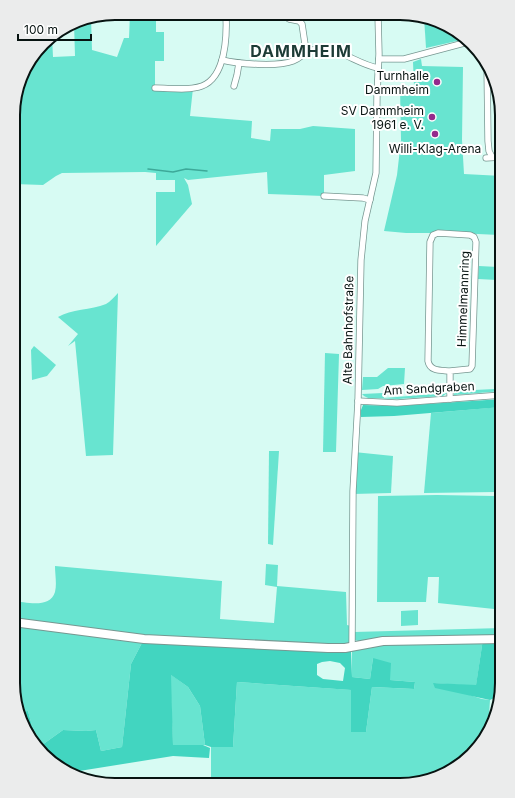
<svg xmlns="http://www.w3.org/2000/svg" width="515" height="798" font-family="Inter,sans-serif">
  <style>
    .green { fill: #68e4d0 }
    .forest { fill: #42d5c0; fill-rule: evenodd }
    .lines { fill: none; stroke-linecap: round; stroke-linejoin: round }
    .stream { stroke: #3da999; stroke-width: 1.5 }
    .street-casing { stroke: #779791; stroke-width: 7 }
    .secondary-casing { stroke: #779791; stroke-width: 10 }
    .street { stroke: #fff; stroke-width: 5.5 }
    .secondary { stroke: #fff; stroke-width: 8 }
    .poi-dot { fill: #952a8c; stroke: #fff; stroke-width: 1.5 }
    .labels { text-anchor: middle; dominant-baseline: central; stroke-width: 4; stroke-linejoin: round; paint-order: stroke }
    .poi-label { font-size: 12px; fill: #071311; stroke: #fff; text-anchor: end }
    .street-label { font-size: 12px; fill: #071311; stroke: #fff }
    .district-label { font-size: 16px; font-weight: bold; letter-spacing: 1px; fill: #1d3b36; stroke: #fff }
    .rim { fill: none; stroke: #071311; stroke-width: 2 }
  </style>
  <rect width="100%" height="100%" fill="#d7fbf3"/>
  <g class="green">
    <polygon points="130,13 156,13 156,32 164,32 164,61 155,61 155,88 193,88 190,116 252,121 251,138 270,141 271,129 300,129 313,126 355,129 355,171 324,175 324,196 268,194 267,172 188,180 184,178 188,185 192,204 156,246 156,192 175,192 175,180 156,180 156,173 145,172 62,173 56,176 43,185 14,184 14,101 27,64 48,38 52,36 53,57 75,56 74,23 82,18 91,17 92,50 117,57 124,38 129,38"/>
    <polygon points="424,17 459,33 461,40 426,48"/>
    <polygon points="421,59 422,66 463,67 462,140 464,174 502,176 502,198 499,212 499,235 457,233 406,233 384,231 397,175 401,140 400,87 414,86 413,62"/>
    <polygon points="479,266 498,267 497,280 478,279"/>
    <path d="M118,293L113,455L86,456L75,341L68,346L78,334L58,317C71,309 91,310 106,304C110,302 114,297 118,293Z"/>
    <polygon points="34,346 56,365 47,376 32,380 31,350"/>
    <polygon points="325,353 339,354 336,452 323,452"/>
    <polygon points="388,368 405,368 404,384 383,386 378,389 362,390 363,377 377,377"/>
    <polygon points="502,368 502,391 454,395 454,391 495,389 496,370"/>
    <polygon points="383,393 384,398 447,393 443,396 398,399 368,398 364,396 362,394"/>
    <polygon points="500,407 496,492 424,493 431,413"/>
    <polygon points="269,451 279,451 273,545 268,544"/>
    <polygon points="354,452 393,456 391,493 353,494"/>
    <polygon points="437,495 495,496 494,609 438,603 439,577 428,577 426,602 377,602 378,496"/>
    <path d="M266,564L278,565L277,586L346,592L347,625L351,626L352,646L483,639L476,686L433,683L482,699L490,700L488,730L485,740L439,777L400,785L211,784V747H233L237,682L352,690L366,732L372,687L414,689L415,682L390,680L373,658L370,679L352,677V647L144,639L131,664L122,747L101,751L96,730L86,731L63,730L42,745L32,726L28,711L20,712L13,683V601C26,602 50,609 55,592C57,584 55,574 55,566L222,581L220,619L274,623L277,587L265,585Z"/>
    <polygon points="418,610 418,625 401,626 401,611"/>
    <polygon points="502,628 502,639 500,637 371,639 359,641 354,640 354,632"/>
    <polygon points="170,674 188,687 200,706 205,745 173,745"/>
  </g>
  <g class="forest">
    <polygon points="502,399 502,407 394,416 361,417 361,410 363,405 397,406"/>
    <path d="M144,639L351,651L352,677L370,679L373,658L391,663L390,680L415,682L414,689L372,687L366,732H351V690L237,682L233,747H211L205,745L200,706L188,687L171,675L173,745H203L210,748L209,758L173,756L73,772L53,764L21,722L16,699L20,712L28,711L32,726L42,745L63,730L86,731L96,730L101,751L122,747L131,664ZM330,661L340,663L345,668L343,681L323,679L317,675V664L322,662Z"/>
    <polygon points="483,639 501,641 498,684 502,685 500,695 490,700 435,688 433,683 476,685"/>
  </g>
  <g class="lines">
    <polyline class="stream" points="148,169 173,172 186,169 207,171"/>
    <g class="street-casing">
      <g id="street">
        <polyline points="289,19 299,21 302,24 306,51"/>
        <polyline points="379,59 404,59 468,42"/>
        <path d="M222,60C238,64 278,67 293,61C305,56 303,50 320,49C342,49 357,64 378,68"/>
        <polyline points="487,66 488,141 489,151 492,157"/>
        <polyline points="234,86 237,75 239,63"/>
        <path d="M155,88C170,88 188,91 202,86C226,77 227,35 226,14"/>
        <polyline points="486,158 502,157"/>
        <polyline points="324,196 363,198 370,200"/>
        <path d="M450,399V371C442,370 430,372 428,361L430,242L433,235L438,233L470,235L474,237L476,242L472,366L470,369L450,371"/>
        <polyline points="358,401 397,403 502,395"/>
        <polyline points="352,647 353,491 358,401 361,260 365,221 376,173 377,95 379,54 378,15"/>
      </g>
    </g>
    <g class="secondary-casing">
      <polyline id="secondary" points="13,622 144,639 328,648 345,648 383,641 502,639"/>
    </g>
    <use href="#street" class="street"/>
    <use href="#secondary" class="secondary"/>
  </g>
  <g class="poi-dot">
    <circle cx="437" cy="82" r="4"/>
    <circle cx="432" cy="117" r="4"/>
    <circle cx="435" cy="134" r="4"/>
  </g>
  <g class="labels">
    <g class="poi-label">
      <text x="429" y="75">Turnhalle<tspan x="429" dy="14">Dammheim</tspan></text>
      <text x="424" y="110">SV Dammheim<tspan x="424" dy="14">1961 e. V.</tspan></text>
      <text x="435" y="148" text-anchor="middle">Willi-Klag-Arena</text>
    </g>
    <g class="street-label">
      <text transform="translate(463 299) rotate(-88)">Himmelmannring</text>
      <text transform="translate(348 330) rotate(-89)">Alte Bahnhofstraße</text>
      <text transform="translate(429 388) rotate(-3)">Am Sandgraben</text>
    </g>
    <g class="district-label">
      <text x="301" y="51">DAMMHEIM</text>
    </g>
  </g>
  <path d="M0 0H515V798H0ZM115 20H400A95 95 0 0 1 495 115V683A95 95 0 0 1 400 778H115A95 95 0 0 1 20 683V115A95 95 0 0 1 115 20Z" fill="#ebecec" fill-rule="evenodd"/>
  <path class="rim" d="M115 20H400A95 95 0 0 1 495 115V683A95 95 0 0 1 400 778H115A95 95 0 0 1 20 683V115A95 95 0 0 1 115 20Z"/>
  <path d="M18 34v6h73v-6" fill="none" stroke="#071311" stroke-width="2"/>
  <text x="24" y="34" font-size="12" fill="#071311" stroke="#ffffff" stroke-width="3" paint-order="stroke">100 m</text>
</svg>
